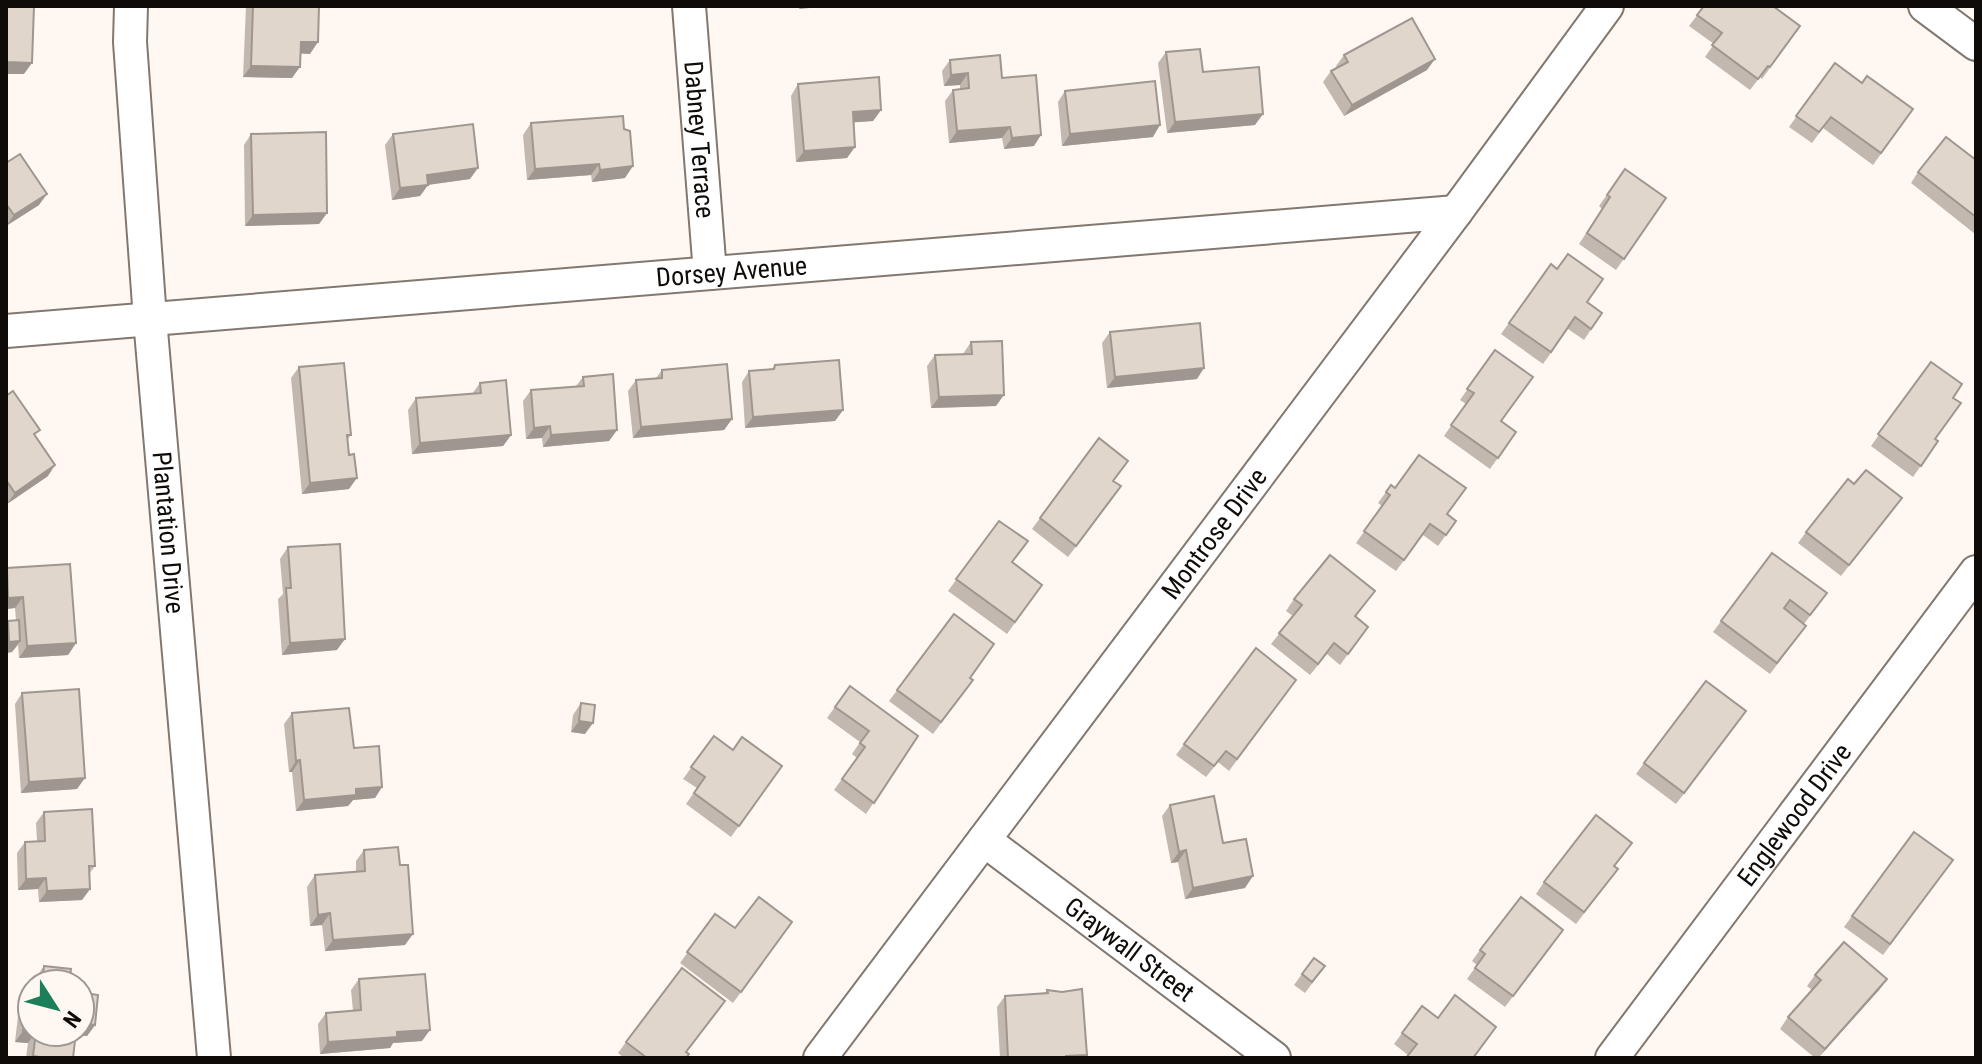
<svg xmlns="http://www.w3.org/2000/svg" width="1982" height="1064" font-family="'Roboto Condensed',sans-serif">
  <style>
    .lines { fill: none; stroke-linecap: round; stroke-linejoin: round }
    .minor-casing { stroke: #82786f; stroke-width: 36 }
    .minor { stroke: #fff; stroke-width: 32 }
    .wall { fill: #c2b8af }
    .shaded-wall { fill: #9e968f }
    .building { fill: #e1d6cc; stroke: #9e968f; stroke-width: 2 }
    .labels { text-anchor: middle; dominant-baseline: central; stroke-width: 7; stroke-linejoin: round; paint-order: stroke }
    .street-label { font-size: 26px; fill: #0f0b08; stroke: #fff8f2 }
  </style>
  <rect width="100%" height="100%" fill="#fff8f2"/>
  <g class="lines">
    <g class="minor-casing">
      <g id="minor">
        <path id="s1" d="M131,6L130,42L150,319L214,1058"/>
        <path id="s2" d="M689,6L710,273"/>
        <polyline points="1925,6 1976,44"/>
        <path id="s3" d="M6,331L1456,212"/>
        <path id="s4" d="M984,840L1274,1058"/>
        <path id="s5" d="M820,1058L1456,212L1607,6"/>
        <path id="s6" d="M1612,1058L1976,572"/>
      </g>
    </g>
    <use href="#minor" class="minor"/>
  </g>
  <g class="wall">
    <polygon points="246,6 319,6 310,54 300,53 292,78 243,77"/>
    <polygon points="1704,6 1800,26 1762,79 1760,77 1750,90 1705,57 1714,44 1689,26"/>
    <polygon points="1166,52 1255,125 1167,133 1158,63"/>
    <polygon points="1344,55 1427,70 1344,116 1323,82 1331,71 1337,68 1336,66"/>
    <polygon points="950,60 1002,78 1034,146 1004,149 1002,138 949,143 945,101 953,90 960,89 960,85 944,86 942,71"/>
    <polygon points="1835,63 1862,83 1913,109 1873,165 1823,128 1812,143 1789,127"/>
    <polygon points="798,84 881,110 873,121 854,122 847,158 796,162 791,96"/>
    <polygon points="1065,91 1153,137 1062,146 1058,102"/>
    <polygon points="531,123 625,178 592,182 591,175 527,180 523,135"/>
    <polygon points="251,134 327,213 319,224 245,226 244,145"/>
    <polygon points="393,134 470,179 428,185 420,196 392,200 385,145"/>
    <polygon points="1976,160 1976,233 1975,234 1911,183 1918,172"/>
    <polygon points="6,163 39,205 6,226"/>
    <polygon points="1625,169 1666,198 1616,270 1579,244 1602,209 1599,206"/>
    <polygon points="1551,264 1557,269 1587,302 1602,313 1584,340 1568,329 1543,364 1501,334"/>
    <polygon points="1110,332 1197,379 1107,388 1102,343"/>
    <polygon points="971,342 996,406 931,408 927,366 935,355 963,354"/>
    <polygon points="1495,350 1501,421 1516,432 1490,469 1444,436 1466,404 1460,400"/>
    <polygon points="1931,362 1953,398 1936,439 1938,441 1913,477 1871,446"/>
    <polygon points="775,365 843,410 835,421 745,428 742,382 749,371 772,369"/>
    <polygon points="299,367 351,435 347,440 349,489 302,494 291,378"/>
    <polygon points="662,370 732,419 724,430 633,438 628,391 636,380 656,378"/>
    <polygon points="583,377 617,430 609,441 543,447 542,438 526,439 523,401 531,390 576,386"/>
    <polygon points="480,383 511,435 503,446 412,454 408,410 416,398 472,394"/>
    <polygon points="6,396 48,476 7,504 6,502"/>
    <polygon points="1099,438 1114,481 1113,498 1068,557 1032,529"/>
    <polygon points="1854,484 1902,498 1841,576 1798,543 1806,532"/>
    <polygon points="1395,488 1447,514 1456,521 1438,546 1423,535 1396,571 1356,543 1382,506 1378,503 1386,492"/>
    <polygon points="999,521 1012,562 1042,585 1007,634 948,591"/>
    <polygon points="288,547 337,650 282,655 278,599 283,594 280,559"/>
    <polygon points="1772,553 1827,593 1804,624 1798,637 1770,674 1713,632"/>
    <polygon points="7,568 76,643 68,655 19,658 18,645 12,652 6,653 6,623 8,621 16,620 15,608 6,609"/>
    <polygon points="1294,599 1367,602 1356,617 1368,627 1340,665 1327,654 1310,675 1271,644 1293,616 1286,611"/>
    <polygon points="954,614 970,678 965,691 933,734 889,701"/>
    <polygon points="1256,648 1296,680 1229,771 1218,762 1206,777 1176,755"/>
    <polygon points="850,686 918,736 866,814 834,790 857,758 852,754 860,742 827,718"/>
    <polygon points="22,693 77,789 21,793 15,704"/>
    <polygon points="581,703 585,734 571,732 573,715"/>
    <polygon points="292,713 354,748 382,787 375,798 353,800 348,806 296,811 292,772 289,772 284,724"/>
    <polygon points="1738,723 1676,804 1636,774 1644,763"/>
    <polygon points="714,736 733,750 782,766 731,837 686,804 697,788 683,779"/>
    <polygon points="1170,805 1245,888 1185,899 1178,862 1171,863 1162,816"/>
    <polygon points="44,812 95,866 89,874 90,889 82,900 39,902 38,889 18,890 17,853 25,842 37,841 36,823"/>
    <polygon points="1914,832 1953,860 1883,955 1844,927"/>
    <polygon points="364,850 405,945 325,951 322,925 310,926 307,887 315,875 356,872 356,861"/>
    <polygon points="1624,855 1615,866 1618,869 1576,924 1536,894 1544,882"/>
    <polygon points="715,914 735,928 792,922 733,1003 680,963"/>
    <polygon points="1563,930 1505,1007 1467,979 1477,965 1472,961 1480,950"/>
    <polygon points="44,966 69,984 35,984 36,977"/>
    <polygon points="1325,966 1305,993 1294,985 1302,974"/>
    <polygon points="1815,975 1887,979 1879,990 1818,1058 1815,1058 1780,1029 1788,1017 1812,990 1807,986"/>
    <polygon points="359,979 422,1041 393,1043 390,1048 320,1054 318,1024 326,1013 353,1011 351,990"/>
    <polygon points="28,986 95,1025 87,1036 75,1035 73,1058 26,1058 28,1043 15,1042 20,998"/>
    <polygon points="1047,990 1087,1055 1084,1058 1000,1058 997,1007 1005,996 1045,993"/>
    <polygon points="1422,1006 1438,1018 1408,1055 1394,1044"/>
    <polygon points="626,1042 686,1052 686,1058 624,1058 618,1053"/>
  </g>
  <g class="shaded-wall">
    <polygon points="801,6 832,6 799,9"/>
    <polygon points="301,42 318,42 310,54 293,53"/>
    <polygon points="1435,59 1427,70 1344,116 1352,105"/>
    <polygon points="6,62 32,63 24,74 6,74"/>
    <polygon points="251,66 300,67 292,78 243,77"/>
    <polygon points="968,73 960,85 944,86 951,75"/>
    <polygon points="881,110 873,121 845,123 853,112"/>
    <polygon points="1263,114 1255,125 1167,133 1175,122"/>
    <polygon points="1160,125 1153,137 1062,146 1070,134"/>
    <polygon points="1010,127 1002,138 949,143 957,131"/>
    <polygon points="1041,135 1034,146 1004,149 1012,138"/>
    <polygon points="855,147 847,158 796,162 804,151"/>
    <polygon points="599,164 591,175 527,180 535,169"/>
    <polygon points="633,166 625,178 592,182 600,170"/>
    <polygon points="478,168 470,179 419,186 427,175"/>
    <polygon points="428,185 420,196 392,200 400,188"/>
    <polygon points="47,194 39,205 6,226 14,215"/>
    <polygon points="327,213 319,224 245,226 253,215"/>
    <polygon points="1204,368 1197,379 1107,388 1115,377"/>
    <polygon points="1004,395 996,406 931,408 939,397"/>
    <polygon points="843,410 835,421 745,428 753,417"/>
    <polygon points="732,419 724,430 633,438 641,427"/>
    <polygon points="550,426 542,438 526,439 534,428"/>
    <polygon points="617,430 609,441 543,447 551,435"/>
    <polygon points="511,435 503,446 412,454 420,443"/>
    <polygon points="55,465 48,476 7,504 15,493"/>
    <polygon points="357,478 349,489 302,494 310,483"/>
    <polygon points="23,597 15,608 6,609 6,601 8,598"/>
    <polygon points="345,639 337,650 282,655 290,643"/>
    <polygon points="20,641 12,652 6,653 6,646 9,642"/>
    <polygon points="76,643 68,655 19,658 27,646"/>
    <polygon points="579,721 593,723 585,734 571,732"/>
    <polygon points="300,760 292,772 289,772 296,761"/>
    <polygon points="85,778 77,789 21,793 29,782"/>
    <polygon points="382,787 375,798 353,800 348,806 296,811 304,800 356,789"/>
    <polygon points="1186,850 1178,862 1171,863 1179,852"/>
    <polygon points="1253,876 1245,888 1185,899 1193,888"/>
    <polygon points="46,878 38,889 18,890 26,879"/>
    <polygon points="90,889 82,900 39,902 47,891"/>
    <polygon points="330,913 322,925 310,926 318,915"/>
    <polygon points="413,934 405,945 325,951 333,940"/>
    <polygon points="1887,979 1879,990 1818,1058 1825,1049"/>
    <polygon points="80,1023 95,1025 87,1036 69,1034 71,1032 80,1032"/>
    <polygon points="430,1030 422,1041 393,1043 390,1048 320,1054 328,1042 397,1032"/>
    <polygon points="23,1031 36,1032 28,1043 15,1042"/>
    <polygon points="1087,1055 1084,1058 1065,1058 1066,1056"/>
  </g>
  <g class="building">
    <polygon points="6,6 34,6 32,63 6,62"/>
    <polygon points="253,6 319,6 318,42 301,42 300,67 251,66"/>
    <polygon points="1704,6 1773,6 1800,26 1770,67 1768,66 1758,79 1712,45 1722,33 1697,15"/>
    <polygon points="1412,18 1435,59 1352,105 1331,71 1348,62 1344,55"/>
    <polygon points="1200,49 1203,72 1259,67 1263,114 1175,122 1166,52"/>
    <polygon points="1000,55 1002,78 1036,75 1041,135 1012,138 1010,127 957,131 953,90 969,88 968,73 951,75 950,60"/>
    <polygon points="1835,63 1862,83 1867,76 1913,109 1881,153 1831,117 1819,132 1796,116"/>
    <polygon points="879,77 881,110 853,112 855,147 804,151 798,84"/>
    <polygon points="1155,81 1160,125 1070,134 1065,91"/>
    <polygon points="623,116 624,129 630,131 633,166 600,170 599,164 535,169 531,123"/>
    <polygon points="473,124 478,168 427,175 428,185 400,188 393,134"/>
    <polygon points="326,132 327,213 253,215 251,134"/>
    <polygon points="1946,137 1976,160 1976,217 1918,172"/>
    <polygon points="20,154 47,194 14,215 6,204 6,163"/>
    <polygon points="1625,169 1666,198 1624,259 1587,233 1610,197 1607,195"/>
    <polygon points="1568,254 1603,279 1587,302 1602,313 1591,329 1575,317 1551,352 1509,323 1551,264 1557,269"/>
    <polygon points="1200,323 1204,368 1115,377 1110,332"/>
    <polygon points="1002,341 1004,395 939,397 935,355 972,354 971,342"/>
    <polygon points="1495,350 1533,377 1501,421 1516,432 1498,458 1451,425 1474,393 1467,389"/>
    <polygon points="839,360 843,410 753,417 749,371 774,369 775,365"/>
    <polygon points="1931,362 1962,384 1953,398 1961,403 1935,439 1938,441 1921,466 1878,434"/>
    <polygon points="344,363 351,435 347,435 349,455 354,454 357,478 310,483 299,367"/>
    <polygon points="727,364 732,419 641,427 636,380 662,378 662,370"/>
    <polygon points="613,374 617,430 551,435 550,426 534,428 531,390 584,386 583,377"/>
    <polygon points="506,380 511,435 420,443 416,398 481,393 480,383"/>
    <polygon points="13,391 40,430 34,434 55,465 15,493 6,480 6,396"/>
    <polygon points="1099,438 1128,461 1113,481 1121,486 1076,546 1040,518"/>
    <polygon points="1419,455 1466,488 1447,514 1456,521 1446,535 1430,524 1404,560 1364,531 1390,495 1386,492 1391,485 1395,488"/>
    <polygon points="1866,470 1902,498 1849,565 1806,532 1848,479 1854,484"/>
    <polygon points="999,521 1028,541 1012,562 1042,585 1015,622 956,579"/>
    <polygon points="340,544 345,639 290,643 286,588 291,588 288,547"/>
    <polygon points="1772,553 1827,593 1810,615 1790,600 1784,608 1806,626 1777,663 1721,621"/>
    <polygon points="1330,555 1375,591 1355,616 1368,627 1348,654 1334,643 1318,664 1279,633 1302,605 1294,599"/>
    <polygon points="70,564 76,643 27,646 23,597 8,598 7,568"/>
    <polygon points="954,614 994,644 970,678 973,680 941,722 897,690"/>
    <polygon points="19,620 20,641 9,642 8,621"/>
    <polygon points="1256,648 1296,680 1237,759 1226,751 1214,766 1184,744"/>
    <polygon points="1706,681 1746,711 1684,793 1644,763"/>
    <polygon points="850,686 918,736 874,803 842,779 865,747 860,743 869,731 835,707"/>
    <polygon points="79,689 85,778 29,782 22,693"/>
    <polygon points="581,703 595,705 593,723 579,721"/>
    <polygon points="349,708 354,748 379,746 382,787 356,789 356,795 304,800 300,760 296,761 292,713"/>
    <polygon points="714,736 733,750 742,737 782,766 739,826 694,793 705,777 691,767"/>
    <polygon points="1214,796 1223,843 1246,839 1253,876 1193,888 1186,850 1179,852 1170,805"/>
    <polygon points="92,809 95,866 89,866 90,889 47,891 46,878 26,879 25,842 45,841 44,812"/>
    <polygon points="1596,815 1632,843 1614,866 1618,869 1584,912 1544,882"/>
    <polygon points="1914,832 1953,860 1890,944 1852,916"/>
    <polygon points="398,847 400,865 408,865 413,934 333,940 330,913 318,915 315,875 365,871 364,850"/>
    <polygon points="759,897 792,922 741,992 687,952 715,914 735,928"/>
    <polygon points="1521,897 1563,930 1513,996 1475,968 1485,954 1480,950"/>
    <polygon points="1844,942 1887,979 1825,1049 1788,1017 1821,980 1815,975"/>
    <polygon points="1314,958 1325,966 1312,982 1302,974"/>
    <polygon points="44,966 71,969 69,984 42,984"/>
    <polygon points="682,968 725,1001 686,1052 689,1054 686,1058 647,1058 626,1042"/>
    <polygon points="425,974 430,1030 397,1032 397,1037 328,1042 326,1013 361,1010 359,979"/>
    <polygon points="28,986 32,987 32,1032 23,1031"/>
    <polygon points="1082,989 1087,1055 1066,1056 1066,1058 1008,1058 1005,996 1048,993 1047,990 1062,992"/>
    <polygon points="80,992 98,995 95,1025 80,1023"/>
    <polygon points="1455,995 1496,1027 1473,1058 1406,1058 1417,1044 1402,1033 1422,1006 1438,1018"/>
    <polygon points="34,1032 76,1032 73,1058 46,1058 33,1056 36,1032"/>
  </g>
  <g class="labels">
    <g class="street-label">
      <text stroke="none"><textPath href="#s2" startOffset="134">Dabney Terrace</textPath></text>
      <text stroke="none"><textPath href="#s3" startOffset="728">Dorsey Avenue</textPath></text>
      <text stroke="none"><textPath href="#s1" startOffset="528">Plantation Drive</textPath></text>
      <text stroke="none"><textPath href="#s5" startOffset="656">Montrose Drive</textPath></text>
      <text stroke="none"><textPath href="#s6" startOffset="304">Englewood Drive</textPath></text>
      <text stroke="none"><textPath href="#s4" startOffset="182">Graywall Street</textPath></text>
    </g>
  </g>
  <rect width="1982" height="1064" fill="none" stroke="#0f0b08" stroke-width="16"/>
  <g transform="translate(56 1008) rotate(126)"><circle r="38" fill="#fff8f2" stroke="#9f9994" stroke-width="2"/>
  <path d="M0-6L14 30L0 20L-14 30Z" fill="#1b805a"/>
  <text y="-12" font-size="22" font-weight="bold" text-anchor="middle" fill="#0f0b08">N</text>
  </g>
</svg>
